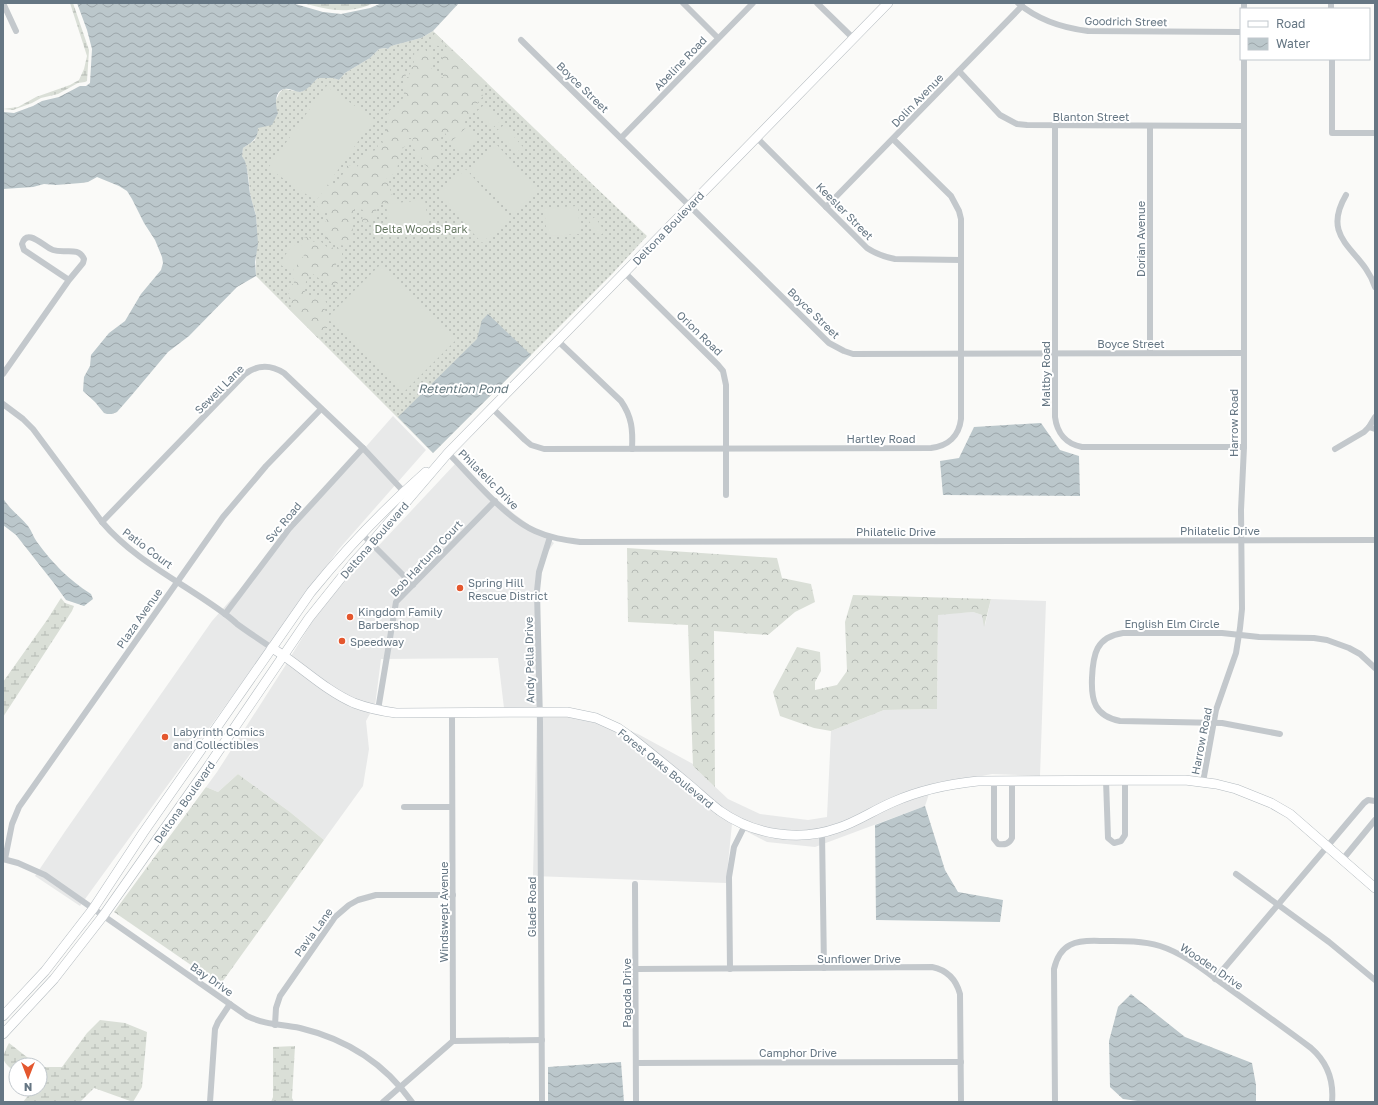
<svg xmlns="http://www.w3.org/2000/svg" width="1378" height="1105" font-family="'Golos Text',sans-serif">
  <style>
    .built { fill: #e8e9e9 }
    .grass { fill: url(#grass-dots) }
    .forest { fill: url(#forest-crowns) }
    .wetland { fill: url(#wetland-marsh) }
    .pitch { fill: #dadfd7 }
    .water { fill: url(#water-waves) }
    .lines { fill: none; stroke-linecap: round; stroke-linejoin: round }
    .secondary-casing { stroke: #b3babf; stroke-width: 10 }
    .street { stroke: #c3c8cc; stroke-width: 6 }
    .secondary { stroke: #fff; stroke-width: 9 }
    .poi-dot { fill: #e4572e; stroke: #fff; stroke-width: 1.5 }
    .labels { text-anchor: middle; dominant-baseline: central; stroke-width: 4; stroke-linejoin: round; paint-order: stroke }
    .street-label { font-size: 11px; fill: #657683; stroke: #fff }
    .park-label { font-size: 11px; fill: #687a64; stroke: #fff }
    .poi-label { font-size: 11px; fill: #657683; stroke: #fff; text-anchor: start }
    .water-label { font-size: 12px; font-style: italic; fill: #60757c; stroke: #fff }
  </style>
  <defs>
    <pattern id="grass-dots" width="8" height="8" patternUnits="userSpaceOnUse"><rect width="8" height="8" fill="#dadfd7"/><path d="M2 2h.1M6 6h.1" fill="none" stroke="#b4b9b4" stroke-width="1.8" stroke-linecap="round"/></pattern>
    <pattern id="forest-crowns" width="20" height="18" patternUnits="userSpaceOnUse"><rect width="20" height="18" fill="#dadfd7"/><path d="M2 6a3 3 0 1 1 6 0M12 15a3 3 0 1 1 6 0" fill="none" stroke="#b4b9b4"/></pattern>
    <pattern id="wetland-marsh" width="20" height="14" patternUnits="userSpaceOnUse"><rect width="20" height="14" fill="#dadfd7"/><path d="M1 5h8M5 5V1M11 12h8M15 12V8" fill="none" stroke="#b4b9b4"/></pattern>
    <pattern id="water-waves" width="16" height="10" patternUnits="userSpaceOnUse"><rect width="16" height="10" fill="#bbc7cb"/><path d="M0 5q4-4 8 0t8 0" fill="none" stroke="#9ca6aa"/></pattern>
  </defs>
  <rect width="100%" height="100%" fill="#fafaf8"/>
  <g class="built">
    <polygon points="393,416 426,450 339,549 80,906 35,876 66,830 212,621"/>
    <polygon points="455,464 513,513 554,543 542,560 535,588 539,706 548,708 504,708 498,658 381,659 375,706 354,699 334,688 291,656 317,614 325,603"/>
    <polygon points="991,599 1046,601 1040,776 992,774 971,778 821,829 807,831 780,831 750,823 733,815 721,807 630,731 638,734 693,764 693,766 728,799 760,814 808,820 827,817 831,731 884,710 937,709 938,614 973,612 982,615 985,625"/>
    <polygon points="287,663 371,712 366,721 369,749 363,786 324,840 290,812 238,774 218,792 206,787 217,772"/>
    <polygon points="537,716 566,716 593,721 617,732 627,738 718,814 793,839 929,794 925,806 815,847 767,842 732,824 726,883 533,876"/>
  </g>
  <path class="grass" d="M433,31L589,181L647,236L613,273L433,453L256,276C255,256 258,237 256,217C255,208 251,201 250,192C249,181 248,166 242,156L243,148L255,140L258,128L275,107L276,100L280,92L284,89L301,92L307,88L318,78H333L339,80L345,73L370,58L379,49L385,48L388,49L391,46L421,38Z"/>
  <g class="forest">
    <path d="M435,33L487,83L480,91L483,96L477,104L474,111C467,113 463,121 466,128L451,142L445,133H442C441,137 440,146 442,149L438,152L440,156L432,170L424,164V161L422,160L421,156H417L414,154L416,151L411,146L413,138H408V144L400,150V152L401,154L399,157L397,171L385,180L389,183L391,194L394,196L396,199V203L388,204L386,202L378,206L379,207L375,212V217L368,223L362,222L363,210L355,208C348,220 356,232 352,244C346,248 331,244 327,239C325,237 325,234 324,232L319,230L320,224L326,221L328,214L325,212L321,214L318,210L316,201L330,181L331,184H334L340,179L344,178V177L342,175L345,172L343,169L346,167V166L351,165L355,168L358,166L359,161H363L365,153L376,150L374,148L375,146L378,147L377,144L379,142L384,143L381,140C387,134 389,127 387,117L386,116L391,109L393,110C399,106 403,100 404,94C404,90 402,88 404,84L403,81L396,80L395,76L401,71H405L406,77H408L411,71L410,67H413L414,60L415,58L414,54L415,51L425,48L426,51H431L432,52V57L431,59L433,60L431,72L435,71L438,74L437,77H443V74L446,72V71L440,70L439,67L441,65H445V63H441L443,59L442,57L445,52L444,49L447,47L443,42L439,46L428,45V43Z"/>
    <path d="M308,237L310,238L312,242L319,240L328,248L341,247C345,255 339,260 335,266L340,267L339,283L329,286L313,274L307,278L304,290L309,297L311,298L313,291L318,297L320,295L326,297V299L325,300L327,304L324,308L326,312L329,314C327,318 329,320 328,324C327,330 323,334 318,338L288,308H291L290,302L292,301L288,295L290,286L294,283L292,272L306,252L299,248L302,244L300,241L303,238Z"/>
    <polygon points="627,548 777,558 782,578 811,584 815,602 795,612 768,635 714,631 715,787 693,766 688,625 628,622"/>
    <polygon points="853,595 991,599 984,627 982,615 973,612 938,615 937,709 884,710 831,731 814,728 780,716 773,692 797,647 820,652 821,671 815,682 815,690 837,685 847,671 845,622"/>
    <polygon points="238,774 290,812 324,840 220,985 114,912 206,787 218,792"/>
  </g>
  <g class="wetland">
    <polygon points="70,3 73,3 89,50 87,81 85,82 78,83 58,94 41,98 32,103 13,110 3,109 18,107 36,97 70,85 79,80 84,69 87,56"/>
    <path d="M303,3H374C349,15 328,10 303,3Z"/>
    <polygon points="61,598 65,603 74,606 72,611 3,717 3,682 47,620"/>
    <polygon points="100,1020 125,1023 147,1032 142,1087 133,1102 94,1088 80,1102 23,1102 31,1092 29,1089 40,1089 40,1067 62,1067 87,1033"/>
    <path d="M9,1043L37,1065H16V1072C1,1062 1,1058 9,1043Z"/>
    <polygon points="295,1046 292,1098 294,1102 271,1102 273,1097 273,1047"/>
  </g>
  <g class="pitch">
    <polygon points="326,86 374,119 316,201 268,168"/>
    <polygon points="485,104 501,121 491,129 476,112"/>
    <polygon points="504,125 523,147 515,154 495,132"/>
    <polygon points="466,128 478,140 463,155 451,142"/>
    <polygon points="497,145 538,190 512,214 471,169"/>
    <polygon points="466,169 509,218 482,243 438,194"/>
    <polygon points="425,200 429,231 390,236 386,204"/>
    <polygon points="578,206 580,234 547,236 544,208"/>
    <polygon points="595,217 605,232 599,236 589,221"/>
    <polygon points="293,244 306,252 292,272 279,264"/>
    <polygon points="380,265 456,340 404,392 327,318"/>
  </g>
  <g class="water">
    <path d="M77,3H292L323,12L341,14L370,8L382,3H459L433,31L421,38L391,46L388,49L385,48L379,49L370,58L345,73L339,80L333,78H318C313,82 307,91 300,92C295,92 290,88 285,89C274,90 275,106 278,113L272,125L258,128C258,139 252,142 243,148L242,156L245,161L247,169L250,194L256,216L258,244L255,262L256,276L237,287L189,336L168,352L131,396L117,412L112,414H107L104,413L95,402L83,391L84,377L90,366L91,355L109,333L125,321L141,294L161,270L163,263L162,257L155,240L144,223L132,199L127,191L119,186L97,177L88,182L81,183L56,185L44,184L33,187L3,189V112L14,113L33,106L42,101L59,97L80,86H86L90,83L92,49L87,30Z"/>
    <polygon points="488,314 531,355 433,453 398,417 477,339 482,320"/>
    <polygon points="1041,423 1060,450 1079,456 1080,496 943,495 940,461 959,458 974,427"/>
    <path d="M3,498C9,509 20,516 28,526C32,531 33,537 37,542C54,565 68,579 91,594L93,599L84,606L66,600L53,582L16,535L3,525Z"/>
    <polygon points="925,806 945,870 958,892 1003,900 1000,922 876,920 875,825"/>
    <polygon points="1131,994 1185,1037 1252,1063 1256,1085 1256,1102 1145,1102 1123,1099 1110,1087 1109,1041 1118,1007"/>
    <polygon points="621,1062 624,1102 548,1102 548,1067"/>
  </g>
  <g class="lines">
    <g class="secondary-casing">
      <g id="secondary">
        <path d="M272,648C300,665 324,690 354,703C367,708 381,711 396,713L567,712L596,718L618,728L628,735C648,751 668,767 687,783C698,792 708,802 720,811C754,835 799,842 838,828C857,822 874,810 893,802C920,790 949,784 978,781L1185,780L1216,784L1236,789L1271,803L1290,814L1375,888"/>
        <path d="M3,1016L45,971L93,909L143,833L311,592C346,549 384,509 426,472"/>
        <polyline points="3,1034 54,979 103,916 205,771 309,618 353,563 372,542 448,453 888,3"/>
      </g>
    </g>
    <g class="street">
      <polyline points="3,3 16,31"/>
      <polyline points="683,3 718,38"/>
      <polyline points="817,3 854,39"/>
      <path d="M1018,3C1038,20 1063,28 1088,31L1241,32"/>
      <polyline points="1331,3 1331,9"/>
      <polyline points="1244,9 1244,3"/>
      <polyline points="521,40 829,343 844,351 853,354 1244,353"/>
      <polyline points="1332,59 1332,133 1375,133"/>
      <polyline points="959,71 1000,115 1017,124 1027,125 1244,126"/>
      <path d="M1055,126V417C1057,433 1066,444 1082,447H1244"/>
      <polyline points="621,138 753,3"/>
      <path d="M757,138L867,248C876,254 885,257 895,259L961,260"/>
      <path d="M1346,195C1319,241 1363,249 1375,287"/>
      <polyline points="826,207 1022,6"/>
      <polyline points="625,273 718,365 723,371 726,385 726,495"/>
      <path d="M558,341L621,401C632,417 633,430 632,449"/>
      <polyline points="1150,353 1150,126"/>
      <path d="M3,374L69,280L83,263L84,259C78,246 65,254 53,250C44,247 27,227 22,244L24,250L69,280"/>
      <path d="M3,404L23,419L33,429L102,522C136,562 184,583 225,614C229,617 233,620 237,624C248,632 260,640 272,648"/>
      <path d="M492,408L525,440L531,445L544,449L931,448C948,446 959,436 961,419V219L959,211L951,196L893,139"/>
      <polyline points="1369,427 1375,417"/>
      <polyline points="1335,449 1364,432 1369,427 1375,429"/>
      <path d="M448,453C473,478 504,517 535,531C550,538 565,540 580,542L1375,540"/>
      <path d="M102,522L245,374C257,365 270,364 284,373L363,448L406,494"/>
      <polyline points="362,534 413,585"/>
      <polyline points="225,614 289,529 363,448"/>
      <polyline points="378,710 396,602 495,501"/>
      <path d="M1280,734L1222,723L1120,721C1095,716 1091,701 1092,678C1093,654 1096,637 1123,633H1222L1259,637L1314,638L1327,640L1349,648L1360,654L1375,668"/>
      <polyline points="1106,780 1108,838 1114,843 1121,841 1125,835 1125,780"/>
      <path d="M994,781V839L998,844C1005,845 1009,844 1012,838V780"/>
      <polyline points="1203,782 1216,710 1230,670 1236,653 1240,628 1242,609 1241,510 1244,447 1244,59"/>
      <polyline points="404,807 452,807"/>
      <polyline points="822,833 824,968"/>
      <path d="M3,859L18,863L45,875L247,1016C266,1025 280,1024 300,1028C346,1039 385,1064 412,1102"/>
      <polyline points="5,859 12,824 19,807 223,517 266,466 321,409"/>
      <polyline points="1343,859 1375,820"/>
      <polyline points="1236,874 1329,942 1375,980"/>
      <polyline points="635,884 636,1102"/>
      <path d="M636,969L932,967C947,970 956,979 960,994L961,1102"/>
      <polyline points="730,969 729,877 734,847 745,825"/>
      <polyline points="1215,979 1364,803 1368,800 1375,801"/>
      <polyline points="275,1025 276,1008 280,996 335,917 349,905 358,900 376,895 453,895"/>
      <polyline points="453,1041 542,1040"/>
      <polyline points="636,1063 961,1062"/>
      <polyline points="210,1102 215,1029 218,1022 230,1004"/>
      <polyline points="383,1102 453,1041 452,713"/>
      <polyline points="542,1102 540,722 537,591 539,572 550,537"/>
      <path d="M1055,1102L1054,969C1060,943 1076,940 1100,941C1120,941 1140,940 1160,946C1185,954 1206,972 1227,987C1255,1007 1283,1027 1311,1048C1327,1062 1334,1080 1332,1102"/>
    </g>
    <use href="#secondary" class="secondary"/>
  </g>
  <g class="poi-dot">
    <circle cx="460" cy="588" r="4"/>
    <circle cx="350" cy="617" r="4"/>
    <circle cx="342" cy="641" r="4"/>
    <circle cx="165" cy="737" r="4"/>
  </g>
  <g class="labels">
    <g class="street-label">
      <text transform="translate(1126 21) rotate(1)">Goodrich Street</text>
      <text transform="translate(680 63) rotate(-46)">Abeline Road</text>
      <text transform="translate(583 87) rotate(44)">Boyce Street</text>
      <text transform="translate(917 100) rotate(-46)">Dolin Avenue</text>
      <text x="1091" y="116">Blanton Street</text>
      <text transform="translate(845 211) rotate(45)">Keesler Street</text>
      <text transform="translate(668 228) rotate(-46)">Deltona Boulevard</text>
      <text transform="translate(1140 239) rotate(-90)">Dorian Avenue</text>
      <text transform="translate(814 313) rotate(44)">Boyce Street</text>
      <text transform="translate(700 333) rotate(44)">Orion Road</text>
      <text x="1131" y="343">Boyce Street</text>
      <text transform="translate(1045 374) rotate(-90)">Maltby Road</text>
      <text transform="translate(219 389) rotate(-45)">Sewell Lane</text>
      <text transform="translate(1233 423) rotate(-90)">Harrow Road</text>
      <text x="881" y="438">Hartley Road</text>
      <text transform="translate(489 479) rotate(45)">Philatelic Drive</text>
      <text transform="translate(283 522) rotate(-50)">Svc Road</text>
      <text x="1220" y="530">Philatelic Drive</text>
      <text x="896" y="531">Philatelic Drive</text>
      <text transform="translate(374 540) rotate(-49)">Deltona Boulevard</text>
      <text transform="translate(148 548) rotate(37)">Patio Court</text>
      <text transform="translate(426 558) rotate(-47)">Bob Hartung Court</text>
      <text transform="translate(139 618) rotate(-55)">Plaza Avenue</text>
      <text x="1172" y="623">English Elm Circle</text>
      <text transform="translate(529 660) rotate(-91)">Andy Pella Drive</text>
      <text transform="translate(1201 741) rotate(-79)">Harrow Road</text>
      <text transform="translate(666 768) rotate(39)">Forest Oaks Boulevard</text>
      <text transform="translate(184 802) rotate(-55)">Deltona Boulevard</text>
      <text transform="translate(531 907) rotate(-90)">Glade Road</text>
      <text transform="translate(443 912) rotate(-90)">Windswept Avenue</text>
      <text transform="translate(313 932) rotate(-54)">Pavia Lane</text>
      <text x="859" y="958">Sunflower Drive</text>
      <text transform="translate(1212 966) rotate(34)">Wooden Drive</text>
      <text transform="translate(212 979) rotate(35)">Bay Drive</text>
      <text transform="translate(626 993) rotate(-90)">Pagoda Drive</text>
      <text x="798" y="1052">Camphor Drive</text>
    </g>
    <g class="park-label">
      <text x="421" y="228">Delta Woods Park</text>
    </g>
    <g class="poi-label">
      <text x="468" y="582">Spring Hill<tspan x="468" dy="13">Rescue District</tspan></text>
      <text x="358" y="611">Kingdom Family<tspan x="358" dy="13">Barbershop</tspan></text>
      <text x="350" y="641">Speedway</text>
      <text x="173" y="731">Labyrinth Comics<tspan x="173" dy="13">and Collectibles</tspan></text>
    </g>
    <g class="water-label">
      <text x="463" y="388">Retention Pond</text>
    </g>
  </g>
  <rect width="1378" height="1105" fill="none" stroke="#657683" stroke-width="8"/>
  <rect x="1240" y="8" width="130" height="52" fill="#ffffff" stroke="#c1c8cd"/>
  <rect x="1248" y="21" width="20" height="6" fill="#ffffff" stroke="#c1c8cd"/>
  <text x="1276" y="28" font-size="12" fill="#657683">Road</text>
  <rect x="1248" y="38" width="20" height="12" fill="url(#water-waves)" stroke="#c1c8cd"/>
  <text x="1276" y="48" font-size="12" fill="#657683">Water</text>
  <g transform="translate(28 1077) rotate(180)"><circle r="19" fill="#ffffff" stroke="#c1c8cd"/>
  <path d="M0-3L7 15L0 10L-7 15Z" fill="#e4572e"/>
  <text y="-6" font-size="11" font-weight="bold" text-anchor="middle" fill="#657683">N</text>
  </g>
</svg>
